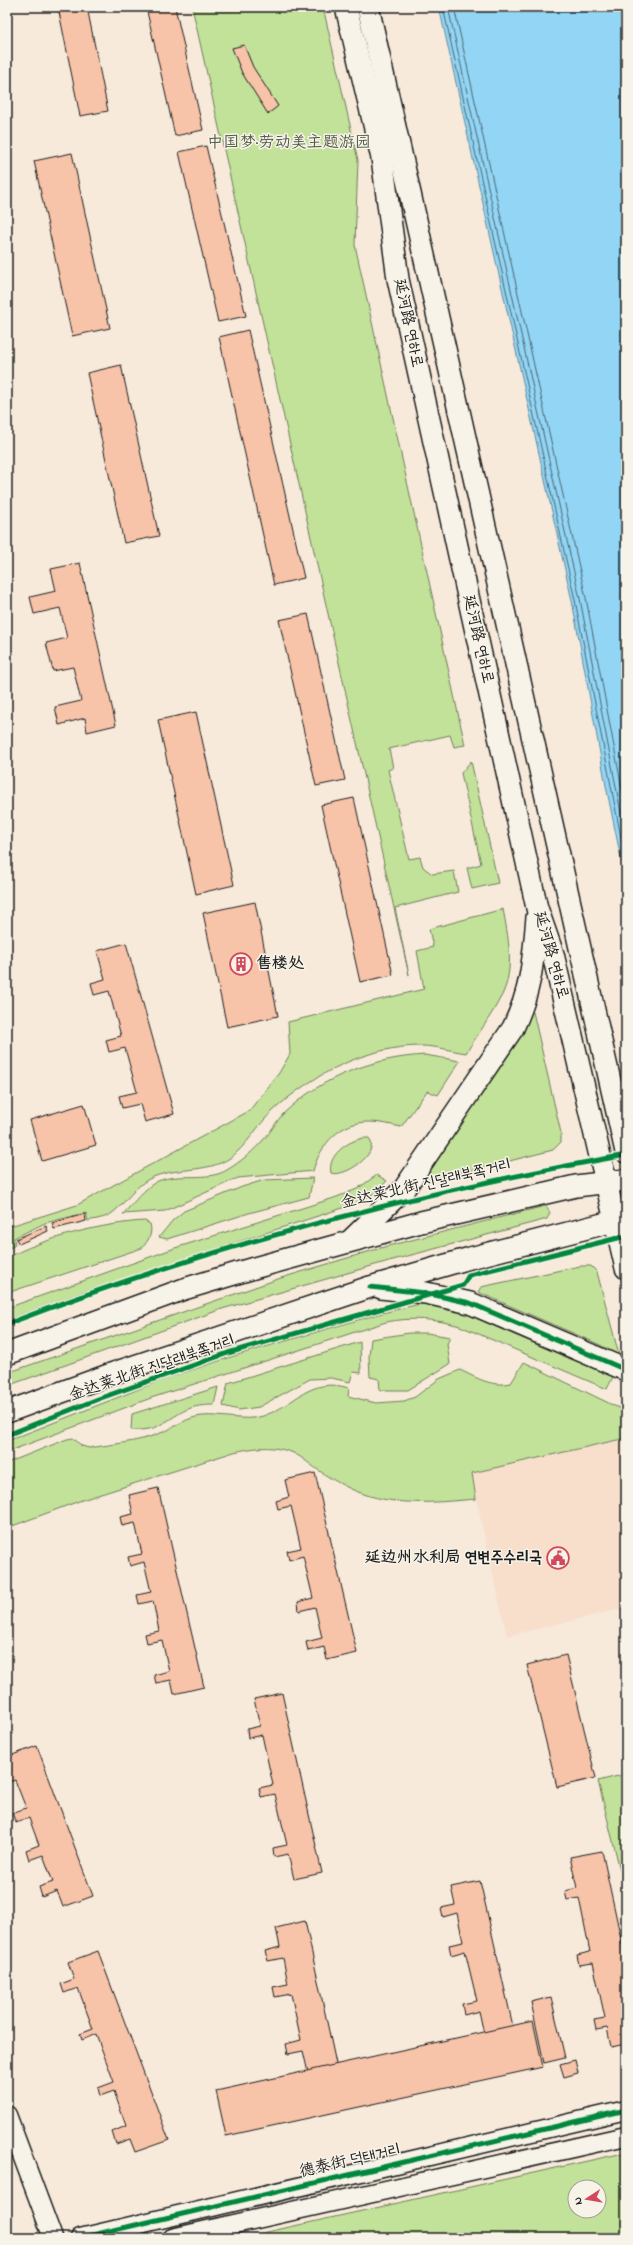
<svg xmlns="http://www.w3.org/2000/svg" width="633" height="2245" font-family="'Indie Flower','LXGW WenKai TC','Poor Story',sans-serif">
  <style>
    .built { fill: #f7dfcc }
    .green { fill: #c2e199; stroke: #6f7e5a; fill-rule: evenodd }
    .water { fill: #92d5f4; stroke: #638b9e }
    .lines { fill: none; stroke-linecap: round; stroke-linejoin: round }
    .shore { stroke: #4b6672; stroke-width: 1 }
    .building { fill: #f8c4a9; stroke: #1c1c1c }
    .tertiary-casing { stroke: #1c1c1c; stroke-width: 21 }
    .secondary-casing { stroke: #1c1c1c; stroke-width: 24 }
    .tertiary { stroke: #f7f3e8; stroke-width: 18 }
    .secondary { stroke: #f7f3e8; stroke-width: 21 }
    .cycleway-casing { stroke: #f7f3e8; stroke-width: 8 }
    .cycleway { stroke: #00873e; stroke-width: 5 }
    .labels { text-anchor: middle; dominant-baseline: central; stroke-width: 3; stroke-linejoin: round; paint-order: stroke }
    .park-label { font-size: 16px; fill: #4e5742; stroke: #f7f3e8 }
    .street-label { font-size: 16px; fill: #1c1c1c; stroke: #f7f3e8 }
    .poi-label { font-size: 16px; font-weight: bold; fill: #1c1c1c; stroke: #f7f3e8; text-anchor: start }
  </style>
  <rect width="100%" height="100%" fill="#f7eadb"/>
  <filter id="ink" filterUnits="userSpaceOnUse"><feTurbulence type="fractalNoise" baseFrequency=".025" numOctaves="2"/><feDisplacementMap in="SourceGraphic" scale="8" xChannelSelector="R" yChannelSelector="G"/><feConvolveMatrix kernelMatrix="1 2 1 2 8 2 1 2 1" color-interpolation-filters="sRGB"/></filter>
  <g filter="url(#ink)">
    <polygon class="built" points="626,1438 626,1608 507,1636 476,1499 472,1473"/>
    <g class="green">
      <polygon points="192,7 323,7 358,160 355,245 465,745 454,747 450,735 389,749 393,768 388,770 409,859 420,857 423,867 432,874 454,871 458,892 395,908 409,975"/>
      <polygon points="471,761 498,883 472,889 467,868 481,864 461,773"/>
      <path d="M503,909C508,936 515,969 502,995C492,1015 478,1034 466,1053C452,1051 436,1046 421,1046C367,1046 311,1075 273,1111C257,1125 247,1146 230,1158C206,1174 174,1166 149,1179C134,1187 125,1204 111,1214C106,1218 95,1219 88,1221L86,1213L45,1223L14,1238L15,1245L7,1249V1227L77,1205L249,1111L279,1073L290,1054L288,1022L424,989L417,951L433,947L429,929Z"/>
      <polygon points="529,1010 533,1012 561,1133 561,1142 553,1150 422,1183 507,1055"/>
      <path d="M425,1055L460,1061L438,1095L427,1091L401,1127C391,1125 381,1122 370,1122C340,1121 320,1145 313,1171L238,1178L165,1211L123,1214C133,1204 145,1187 158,1181C180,1172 207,1182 227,1170C240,1162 254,1151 264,1139C272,1131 276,1121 284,1113C323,1076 373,1058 425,1055Z"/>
      <path d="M363,1138H369C381,1154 344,1178 331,1173C327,1155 348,1141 363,1138Z"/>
      <polygon points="377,1175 387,1181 375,1193 355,1204 83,1292 7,1320 7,1308 175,1248 334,1198 357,1189"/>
      <polygon points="313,1178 309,1197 249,1213 167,1239 159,1237 173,1220 184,1211 242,1187 264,1180"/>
      <polygon points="545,1206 547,1207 550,1213 547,1219 389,1261 222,1309 7,1386 7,1373 281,1278 384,1247"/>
      <path d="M145,1221L150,1224C153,1234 148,1241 142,1248L13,1291L7,1289V1258C43,1238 104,1223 145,1221Z"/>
      <polygon points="580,1266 591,1266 597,1272 619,1355 598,1344 478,1292 481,1287"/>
      <path d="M420,1304L441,1306L466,1314L613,1377L607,1389L460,1326C435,1319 412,1317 386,1322L151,1398L7,1452V1441L162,1380L234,1356L382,1313Z"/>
      <polygon points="409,1333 427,1333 450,1337 447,1344 450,1364 408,1390 380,1390 379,1379 370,1377 369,1356 371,1339"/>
      <polygon points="360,1342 361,1373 353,1372 350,1382 331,1378 310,1379 259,1407 239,1410 223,1406 228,1383"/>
      <path d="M524,1362L621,1409L626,1416V1438L472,1473L476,1499C440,1502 405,1506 370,1496C352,1491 334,1481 318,1470C309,1464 299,1454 288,1451C269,1445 252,1448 234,1452L82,1500L7,1528V1463L67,1439L73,1438L82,1446L89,1448C113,1444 141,1442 163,1432C176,1427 187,1417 202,1416C221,1414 245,1422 263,1416C296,1405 309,1376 349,1388L348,1396L376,1403L404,1401L415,1397L439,1379L460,1370C477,1378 491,1387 511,1383Z"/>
      <path d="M218,1387L214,1405C183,1405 181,1415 156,1427C149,1430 139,1430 131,1430L132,1414Z"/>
      <polygon points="626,1774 626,1894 598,1781"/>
      <path d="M626,2152V2238H240L619,2154ZM575,2187H599V2211H575Z"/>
    </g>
    <polygon class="water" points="439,7 626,7 626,883 606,786 572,601"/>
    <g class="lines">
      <g class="shore">
        <polyline points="443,7 575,600 626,863"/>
        <polyline points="448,7 580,599 626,839"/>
        <polyline points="454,7 586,598 626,810"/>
      </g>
    </g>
    <g class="building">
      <polygon points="58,7 87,7 108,111 80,116"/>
      <polygon points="146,7 175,7 203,130 175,136"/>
      <polygon points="244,45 253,67 278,106 268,114 242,73 232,48"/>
      <polygon points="206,146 246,316 218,322 179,152"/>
      <polygon points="72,153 110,328 72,336 34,161"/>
      <polygon points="248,330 304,578 274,585 219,337"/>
      <polygon points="121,365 159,536 124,543 87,373"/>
      <polygon points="80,563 116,725 87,732 85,718 59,725 55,707 81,701 73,667 53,671 46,643 67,638 60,608 34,614 30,597 56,591 51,569"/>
      <polygon points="308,614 345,780 316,786 279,620"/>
      <polygon points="196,712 234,885 196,894 158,720"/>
      <polygon points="354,798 393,975 360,982 321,805"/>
      <polygon points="255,902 278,1016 227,1027 203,913"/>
      <polygon points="126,943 174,1114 145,1122 140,1104 122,1108 119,1096 137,1092 125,1048 109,1052 106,1040 121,1036 109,991 94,995 91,983 105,979 97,951"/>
      <polygon points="84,1104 96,1145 42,1161 30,1120"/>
      <polygon points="85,1214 86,1221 54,1229 52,1223"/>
      <polygon points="46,1226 48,1231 19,1244 16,1239"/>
      <polygon points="315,1473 357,1653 327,1660 324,1647 308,1651 306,1642 322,1638 315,1607 299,1611 298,1602 313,1598 303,1556 289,1560 287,1551 301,1548 291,1506 278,1509 276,1501 289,1497 285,1480"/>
      <polygon points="158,1488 204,1687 174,1694 171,1680 156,1683 154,1675 169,1671 162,1640 147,1643 145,1634 159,1631 153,1601 139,1604 137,1595 151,1592 144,1562 130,1566 128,1557 142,1554 135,1523 122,1526 120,1517 133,1514 129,1495"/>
      <polygon points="566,1655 596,1778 557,1787 527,1665"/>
      <polygon points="282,1693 322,1873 294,1879 288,1854 274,1857 273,1848 287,1845 275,1794 261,1797 259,1788 273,1785 262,1735 248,1738 247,1729 260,1726 254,1699"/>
      <polygon points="37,1746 93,1896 63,1907 57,1891 42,1897 39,1887 53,1882 43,1855 29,1860 26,1850 39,1845 29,1818 16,1823 12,1813 26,1808 15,1780 7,1783 7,1772 11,1770 7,1757"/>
      <polygon points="602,1851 626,1962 626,2044 611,2047 607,2028 596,2030 594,2020 605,2018 593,1963 579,1965 577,1955 590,1952 579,1898 567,1900 565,1891 577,1888 570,1857"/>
      <polygon points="480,1881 522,2066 493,2073 490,2060 475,2063 473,2056 488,2052 479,2011 464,2015 462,2004 477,2001 465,1951 451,1955 449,1945 463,1942 457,1913 443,1917 441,1908 455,1905 451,1887"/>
      <polygon points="305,1921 345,2105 316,2111 314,2100 299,2103 296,2093 312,2090 303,2051 288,2054 286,2044 301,2040 291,1994 275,1997 273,1987 288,1984 283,1958 268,1961 265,1951 280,1947 276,1928"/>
      <polygon points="98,1951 169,2140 135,2152 130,2139 116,2144 112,2132 126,2126 114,2091 100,2096 98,2088 114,2082 96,2034 82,2040 80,2034 93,2029 78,1988 64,1993 61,1984 74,1979 68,1962"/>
      <polygon points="551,1997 565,2058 544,2063 531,2002"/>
      <polygon points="533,2021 543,2067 226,2136 216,2091"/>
      <polygon points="575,2060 578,2073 564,2077 560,2064"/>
    </g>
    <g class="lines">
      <g class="tertiary-casing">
        <g id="tertiary">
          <polyline points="7,2115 53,2238"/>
          <polyline points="80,2238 626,2110"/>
          <polyline points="172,2238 626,2136"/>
        </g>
      </g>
      <g class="secondary-casing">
        <g id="secondary">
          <polyline points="346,7 382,158 398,279 537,908 553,954 626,1268"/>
          <polyline points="368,7 626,1152"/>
          <path d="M351,1240L404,1189L513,1028C532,988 533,961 537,917"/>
          <polyline points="381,1288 426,1293 470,1303 626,1370"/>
          <polyline points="7,1354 184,1289 254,1268 421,1222 576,1186 626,1180"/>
          <polyline points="7,1412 111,1374 370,1287 470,1258 626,1218"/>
        </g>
      </g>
      <use href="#tertiary" class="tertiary"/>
      <use href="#secondary" class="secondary"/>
      <g class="cycleway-casing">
        <g id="cycleway">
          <polyline points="370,1287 426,1293 470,1303 626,1370"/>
          <path d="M7,1324C207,1247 415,1192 626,1155"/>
          <polyline points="7,1435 98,1399 228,1353 463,1285 469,1275 626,1236"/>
          <polyline points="80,2238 626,2110"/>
        </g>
      </g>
      <use href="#cycleway" class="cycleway"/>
    </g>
  </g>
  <defs>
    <g id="building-ring" transform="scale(1.15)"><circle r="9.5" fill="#f7f3e8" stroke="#d1495b" stroke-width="1.5"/><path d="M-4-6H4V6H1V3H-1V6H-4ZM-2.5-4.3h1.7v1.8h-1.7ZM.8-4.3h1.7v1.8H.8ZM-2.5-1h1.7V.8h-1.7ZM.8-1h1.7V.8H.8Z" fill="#d1495b"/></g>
    <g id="civic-ring" transform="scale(1.15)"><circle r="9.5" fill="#f7f3e8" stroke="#d1495b" stroke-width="1.5"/><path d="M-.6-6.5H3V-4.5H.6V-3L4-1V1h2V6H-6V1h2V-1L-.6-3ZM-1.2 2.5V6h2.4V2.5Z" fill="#d1495b"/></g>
  </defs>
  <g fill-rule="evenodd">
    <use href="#building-ring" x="241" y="964"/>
    <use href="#civic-ring" x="558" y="1558"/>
  </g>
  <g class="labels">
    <g class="park-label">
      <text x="289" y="143">中国梦·劳动美主题游园</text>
    </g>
    <g class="street-label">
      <text transform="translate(408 323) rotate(78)">延河路 연하로</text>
      <text transform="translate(478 639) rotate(77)">延河路 연하로</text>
      <text transform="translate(551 955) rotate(74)">延河路 연하로</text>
      <text transform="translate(426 1184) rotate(-13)">金达莱北街 진달래북쪽거리</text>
      <text transform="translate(152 1368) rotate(-19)">金达莱北街 진달래북쪽거리</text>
      <text transform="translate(350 2161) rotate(-13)">德泰街 덕태거리</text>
    </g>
    <g class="poi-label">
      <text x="256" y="964">售楼处</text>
      <text x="542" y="1558" text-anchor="end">延边州水利局 연변주수리국</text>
    </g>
  </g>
  <rect width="633" height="2245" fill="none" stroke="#f7f3e8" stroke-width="24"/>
  <rect x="12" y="12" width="609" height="2221" fill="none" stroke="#1c1c1c" stroke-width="1.5" filter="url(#ink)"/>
  <g transform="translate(587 2199) rotate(258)"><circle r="19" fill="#f7f3e8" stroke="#9f9d96"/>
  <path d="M0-3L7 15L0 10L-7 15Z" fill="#d1495b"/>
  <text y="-6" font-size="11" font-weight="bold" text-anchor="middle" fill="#1c1c1c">N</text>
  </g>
</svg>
